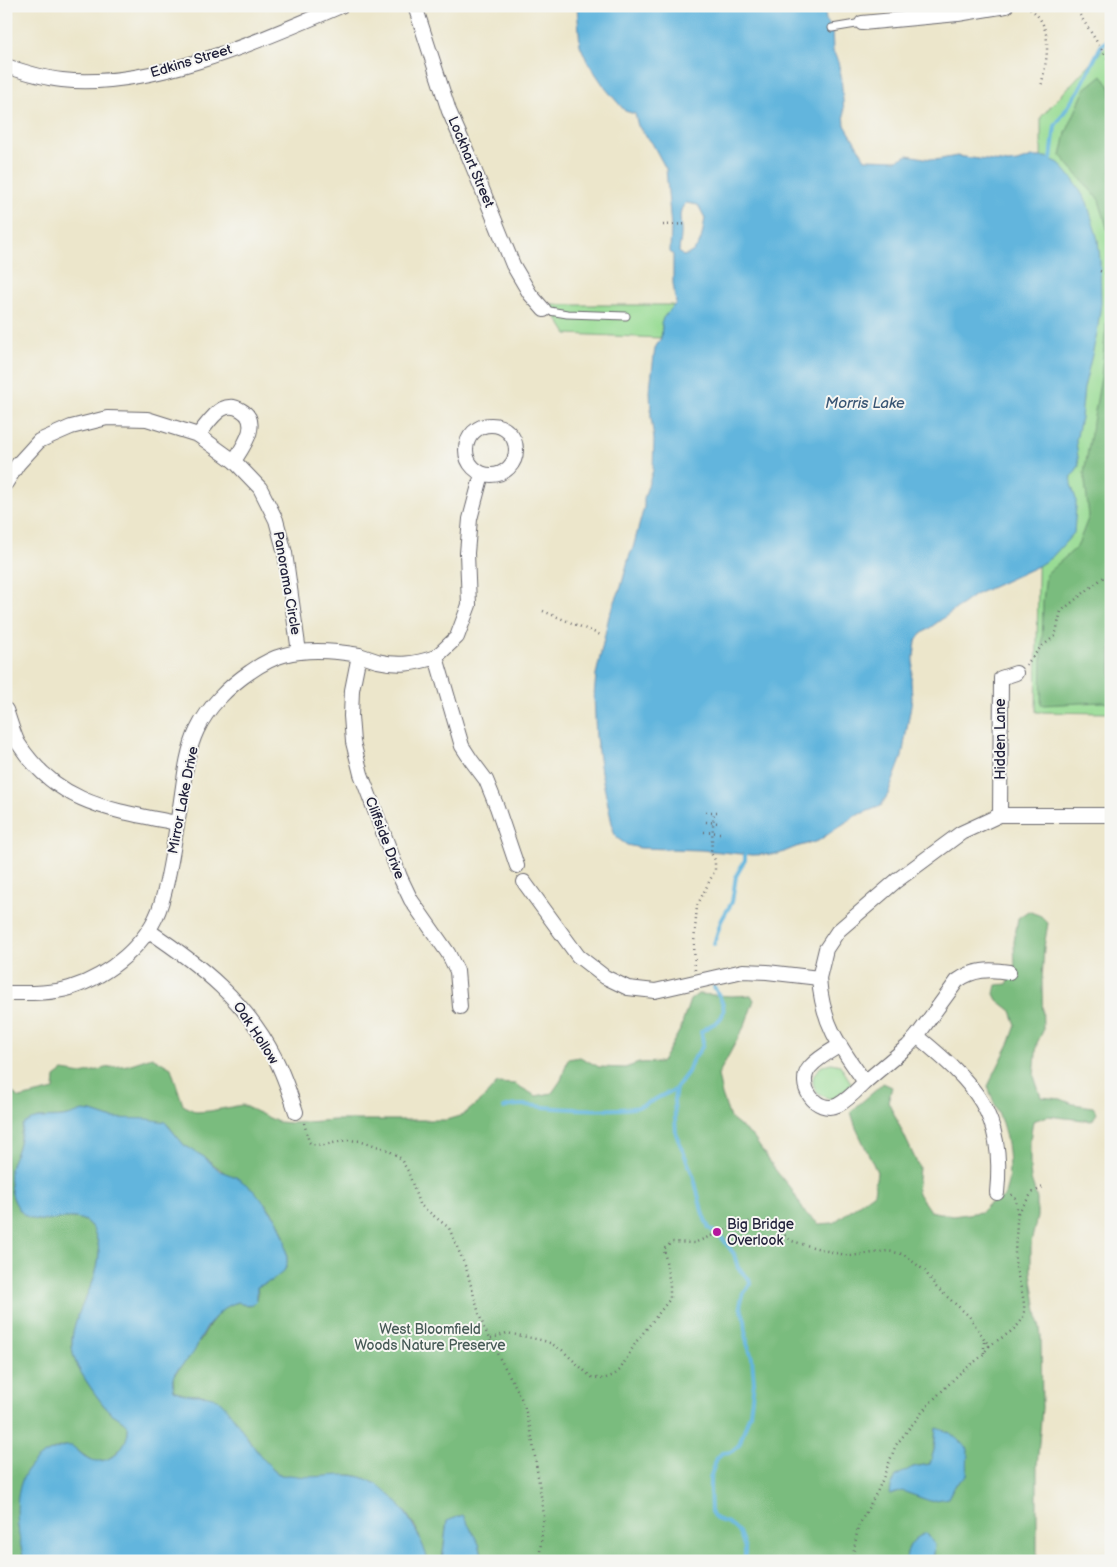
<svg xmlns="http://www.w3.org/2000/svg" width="1117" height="1567" font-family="'Balsamiq Sans',sans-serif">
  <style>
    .green { fill: #99dc94; stroke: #5e7f68 }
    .forest { fill: #7abc7e; stroke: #4e6f5c; fill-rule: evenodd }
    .water { fill: #62b5dd; stroke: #426c8c; fill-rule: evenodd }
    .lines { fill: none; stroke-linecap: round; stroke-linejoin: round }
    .stream { stroke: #62b5dd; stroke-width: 4 }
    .lane-casing { stroke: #69676d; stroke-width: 9 }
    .street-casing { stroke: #69676d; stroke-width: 16 }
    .path { stroke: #69676d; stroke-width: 2.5; stroke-dasharray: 1 4; stroke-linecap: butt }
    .lane { stroke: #fff; stroke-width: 7 }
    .street { stroke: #fff; stroke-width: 14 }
    .poi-dot { fill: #b5179e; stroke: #f6f6f2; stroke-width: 2 }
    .labels { text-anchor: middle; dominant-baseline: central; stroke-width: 4; stroke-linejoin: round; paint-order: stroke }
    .street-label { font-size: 14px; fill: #22223b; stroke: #f6f6f2 }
    .poi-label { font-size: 14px; fill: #22223b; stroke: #f6f6f2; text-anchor: start }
    .park-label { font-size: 14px; fill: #465a56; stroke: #f6f6f2 }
    .water-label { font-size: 15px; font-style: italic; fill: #385574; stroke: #f6f6f2 }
  </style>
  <rect width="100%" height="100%" fill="#f6f6f2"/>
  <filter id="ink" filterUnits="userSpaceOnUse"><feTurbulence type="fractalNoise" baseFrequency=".02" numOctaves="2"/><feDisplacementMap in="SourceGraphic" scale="10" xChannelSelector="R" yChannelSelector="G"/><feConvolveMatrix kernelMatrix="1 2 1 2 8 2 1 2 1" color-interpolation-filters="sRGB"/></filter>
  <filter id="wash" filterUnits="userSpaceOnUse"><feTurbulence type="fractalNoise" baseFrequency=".0096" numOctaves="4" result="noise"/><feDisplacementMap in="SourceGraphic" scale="20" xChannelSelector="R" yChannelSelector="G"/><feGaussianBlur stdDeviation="1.12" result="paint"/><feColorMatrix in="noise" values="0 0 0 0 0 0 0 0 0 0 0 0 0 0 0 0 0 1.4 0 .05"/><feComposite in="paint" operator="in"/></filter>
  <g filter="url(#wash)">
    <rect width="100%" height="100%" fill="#ece6cb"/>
    <g class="green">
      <polygon points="1111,41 1111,713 1036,712 1042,320 1041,117"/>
      <polygon points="551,305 672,305 674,306 663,318 661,338 567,334 553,312"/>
      <path d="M831,1063L840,1065L851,1083L850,1086L833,1099C807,1096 806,1068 831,1063Z"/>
    </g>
    <g class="forest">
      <polygon points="1102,75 1111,89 1111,242 1099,200 1061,156 1066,133 1085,89"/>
      <polygon points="1111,275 1111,704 1103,702 1041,705 1043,602 1046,574 1077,547 1089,516 1084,473 1101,377"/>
      <path d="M1028,911L1041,916L1048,923L1044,947L1042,980L1043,1031L1037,1043L1034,1076L1041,1097L1061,1099L1073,1104L1093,1107L1097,1113L1092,1121L1048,1116L1033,1121L1030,1140V1168L1031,1179L1037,1199V1217L1031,1243V1272L1041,1336L1042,1408L1037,1466V1561H933L935,1544L926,1533C912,1539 907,1546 906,1561H484L479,1544L447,1521L442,1561H428L416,1528L406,1513L391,1497L364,1478L353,1475L305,1478L279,1475L263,1460L243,1431L202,1395H186L174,1390L173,1376C180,1367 189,1359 195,1349C206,1332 216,1306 239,1302L241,1304L249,1305L255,1303L258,1295L257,1287L273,1280L286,1268L287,1259L284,1236L278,1221L266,1204L204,1157L184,1145L168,1125L110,1118L92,1112H80L76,1115L61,1117L37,1118L23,1125C21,1132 20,1140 18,1147C16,1154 12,1161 10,1169C9,1181 10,1191 15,1202C33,1244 82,1194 96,1236C112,1281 57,1318 76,1363C80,1373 100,1402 108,1410C114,1416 123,1419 128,1426C129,1437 126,1443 119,1450C92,1478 85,1447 65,1446C59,1446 52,1450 47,1453C8,1472 16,1526 24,1561H6V1088L20,1098L54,1090L55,1077L63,1071L82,1074L105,1068L128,1065L152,1057L171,1068L183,1105L196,1112L210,1111L242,1105L278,1122L292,1123L334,1120H446L463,1115L484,1098L497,1083L515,1084L536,1096L552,1093L561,1080L568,1059L580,1057L599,1067L625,1068L639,1063L662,1062L680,1030L690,1000L698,994L732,996L751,995L754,1000L745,1025L718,1075L722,1095L730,1118L753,1137L777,1172L792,1190L805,1213L819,1224L833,1223L874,1193L877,1172L856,1128L851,1112C861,1101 873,1094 883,1083L892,1087L888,1101L919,1167L917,1192L930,1211L953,1216L981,1212L989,1204L1004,1197C1012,1177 1009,1144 1002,1123C997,1110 992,1099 988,1086L1010,1042L1016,1025L1011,1011L997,1000L994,994L996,985L1007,984L1015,969L1014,942L1018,918ZM936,1428L967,1475L954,1486L948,1498L913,1494L902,1490L890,1494L913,1467L930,1464L934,1450Z"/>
    </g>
    <g class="water">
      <path d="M577,6H824L826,20L832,28L833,51L838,61L841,76L845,125L865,159L897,160L908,155L935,160L957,156L1008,163L1017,162L1032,157H1046L1059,163L1074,181L1087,202L1098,240L1100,259L1101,303L1097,334L1084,388L1081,418L1076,440L1079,466L1072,476L1071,484L1076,499V507L1074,533L1052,557L1038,566L975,595L920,635L916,641L911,680L912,699L902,757L888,794L881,806L855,816L818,841L796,847L779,854L752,855L701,850L640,848L627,845L617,838L614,833L601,772L596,738L594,696L596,675L609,616L621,587L629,557L633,548L644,507V498L653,470L654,440L651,417L650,388L655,348L661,338L662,326L661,324L663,318L676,303L673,283V255L670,252L671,227L666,169L652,143L638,126L635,114L625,111L606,89L587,61L580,45ZM686,203L698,205L705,218C702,235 702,251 683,256L679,252C679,246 681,241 681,235C682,223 676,212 686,203Z"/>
      <path d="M83,1111L92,1112L110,1118L148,1119L165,1122L184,1145L204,1157L220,1171L236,1177L254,1190L278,1221L285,1240L287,1259V1264L284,1271L273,1280L257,1287C257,1302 259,1306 241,1304L239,1302C222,1305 207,1325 200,1339C197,1345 195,1352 190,1357C180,1369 169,1371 174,1390C187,1399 205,1391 219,1400C239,1420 250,1447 270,1466C272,1469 276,1473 279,1474C281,1476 287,1475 290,1475C312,1479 326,1475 347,1475C387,1475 419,1526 428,1561H24C16,1525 7,1473 47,1453C56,1449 63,1445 72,1446C79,1451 84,1458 92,1460C111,1466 130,1444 128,1426C123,1419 114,1416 108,1410C100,1402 80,1373 76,1363C57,1318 112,1281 96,1236C82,1194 33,1244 15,1202C10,1191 9,1181 10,1169C11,1161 16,1155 18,1147C20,1140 21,1132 23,1125C34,1115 49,1119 63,1117C71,1116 76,1113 83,1111Z"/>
      <polygon points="936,1428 949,1432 968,1449 967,1475 954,1486 948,1498 930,1501 902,1491 890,1495 891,1487 896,1476 913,1467 930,1464 934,1450"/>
      <polygon points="463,1515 479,1544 484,1561 442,1561 447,1521"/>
      <path d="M926,1533L935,1544L933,1561H906C907,1546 912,1539 926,1533Z"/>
    </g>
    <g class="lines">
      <g class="stream">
        <polyline points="1051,159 1055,126 1079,90 1101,46 1111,37"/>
        <polyline points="714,944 721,921 732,902 736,876 745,860 745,854"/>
        <path d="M714,987C721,999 731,1013 715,1023C710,1026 705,1028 701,1032L703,1041L702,1047L692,1061L688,1072L676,1088L674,1100L676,1134L694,1178L702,1211L706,1222L709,1228L723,1239L734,1254L738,1268L749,1279L750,1284L747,1289L743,1293L740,1306L745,1320L747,1343L752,1358L754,1382L750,1413L739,1445L731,1452L722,1453L717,1458L710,1478V1487L711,1512L716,1519L728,1523L739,1532L745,1548V1561"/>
        <path d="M504,1108C519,1102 539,1107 555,1108C579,1109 609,1111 633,1108C649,1106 659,1095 675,1090"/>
      </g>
    </g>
  </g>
  <g filter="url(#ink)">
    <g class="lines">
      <g class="lane-casing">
        <g id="lane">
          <polyline points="832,28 862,23"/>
          <polyline points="544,310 567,314 626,316"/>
        </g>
      </g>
      <g class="street-casing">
        <g id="street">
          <polyline points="415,6 449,111 467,152 513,265 530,294 544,310"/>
          <polyline points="862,23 958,14 1006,6"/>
          <path d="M6,66C24,72 43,78 62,80C150,90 261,40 341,6"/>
          <circle cx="491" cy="450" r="25"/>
          <path d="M198,435C205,427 213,414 222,409C228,406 235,406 241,410C262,422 243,447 234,461"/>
          <polyline points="6,483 18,464 39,441 71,427 107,418 147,419 198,435 234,461 260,488 276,520 285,553 299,652"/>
          <polyline points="359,655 352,690 351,716 353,742 361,774 400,877 411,900 448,953 457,971 460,1007"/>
          <polyline points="436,657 457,637 469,605 467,553 470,519 482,474"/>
          <path d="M6,710C10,721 13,733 18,743C57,804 111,810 177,823"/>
          <polyline points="1000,815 1001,678 1016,673"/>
          <polyline points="524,882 578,956 605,977 628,988 655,991 743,971 767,972 819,978 826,949 838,931 896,881 961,833 1000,815 1111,815"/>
          <path d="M149,931C200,965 247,1002 275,1058C284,1075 290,1094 296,1112"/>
          <path d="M819,978C822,1023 839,1046 865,1082L908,1046L917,1036L957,981C973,969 990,969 1009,972"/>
          <path d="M6,993C27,993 50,994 70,988C109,976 149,943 161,904C171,873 174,839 180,807C184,782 186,753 197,730C208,707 229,686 250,672C260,665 272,658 284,655C306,649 336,651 359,655C365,657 371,659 377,661C399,666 414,664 436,657L462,746L471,760L486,780L497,807L517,866"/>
          <path d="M917,1036C975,1084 1005,1113 997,1193"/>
          <path d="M839,1046C829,1052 818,1058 810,1067C795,1084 816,1115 838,1105C848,1100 857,1090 865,1082"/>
        </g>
      </g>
      <g class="path">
        <path d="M1026,6C1056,24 1047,58 1041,87"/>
        <polyline points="1076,6 1078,12 1111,64"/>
        <polyline points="663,225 688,224"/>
        <polyline points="1100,271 1111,275"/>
        <polyline points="543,611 603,636"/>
        <polyline points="1026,665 1040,648 1055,636 1061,611 1104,577 1111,574"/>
        <polyline points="706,812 721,812"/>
        <polyline points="706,822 721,823"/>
        <polyline points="704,832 721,833"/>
        <polyline points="695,970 694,943 697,906 715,870 715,860 711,853 714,812"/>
        <polyline points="304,1123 309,1142 311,1144 324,1145 347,1140 362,1141 388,1150 400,1158 408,1171 419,1204 449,1228 466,1268 480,1317 489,1339"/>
        <polyline points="1018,1213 1032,1193 1043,1187"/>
        <path d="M989,1346C1000,1338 1018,1330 1023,1317C1028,1302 1016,1277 1015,1260C1014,1245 1021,1206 1014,1196L1010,1194"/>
        <polyline points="984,1353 984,1339"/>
        <polyline points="539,1561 544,1515 531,1431 524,1405 518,1391 489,1339 507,1333 541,1340 550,1343 562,1350 591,1377 603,1379 614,1375 620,1370 636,1342 670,1299 670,1285 664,1249 672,1242 694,1243 742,1223 756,1221 778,1230 792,1241 827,1251 850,1256 888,1251 903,1254 925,1271 936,1287 969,1316 989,1346 982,1356 959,1374 927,1406 896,1445 879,1488 858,1527 852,1561"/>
      </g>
      <use href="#lane" class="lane"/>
      <use href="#street" class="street"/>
    </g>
  </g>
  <circle class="poi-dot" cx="717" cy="1232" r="5"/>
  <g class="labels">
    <g class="street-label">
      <text transform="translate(191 61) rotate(-17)">Edkins Street</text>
      <text transform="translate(471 162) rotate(67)">Lockhart Street</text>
      <text transform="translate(287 583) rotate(80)">Panorama Circle</text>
      <text transform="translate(1000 739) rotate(-90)">Hidden Lane</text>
      <text transform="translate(183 800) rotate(-79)">Mirror Lake Drive</text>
      <text transform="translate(385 838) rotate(69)">Cliffside Drive</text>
      <text transform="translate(256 1033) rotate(57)">Oak Hollow</text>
    </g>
    <g class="poi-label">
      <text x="727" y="1224">Big Bridge<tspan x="727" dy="16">Overlook</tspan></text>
    </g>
    <g class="park-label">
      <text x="430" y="1329">West Bloomfield<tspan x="430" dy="16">Woods Nature Preserve</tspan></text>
    </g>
    <g class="water-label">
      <text x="865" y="403">Morris Lake</text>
    </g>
  </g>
  <rect width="1117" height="1567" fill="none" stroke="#f6f6f2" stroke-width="25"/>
</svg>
